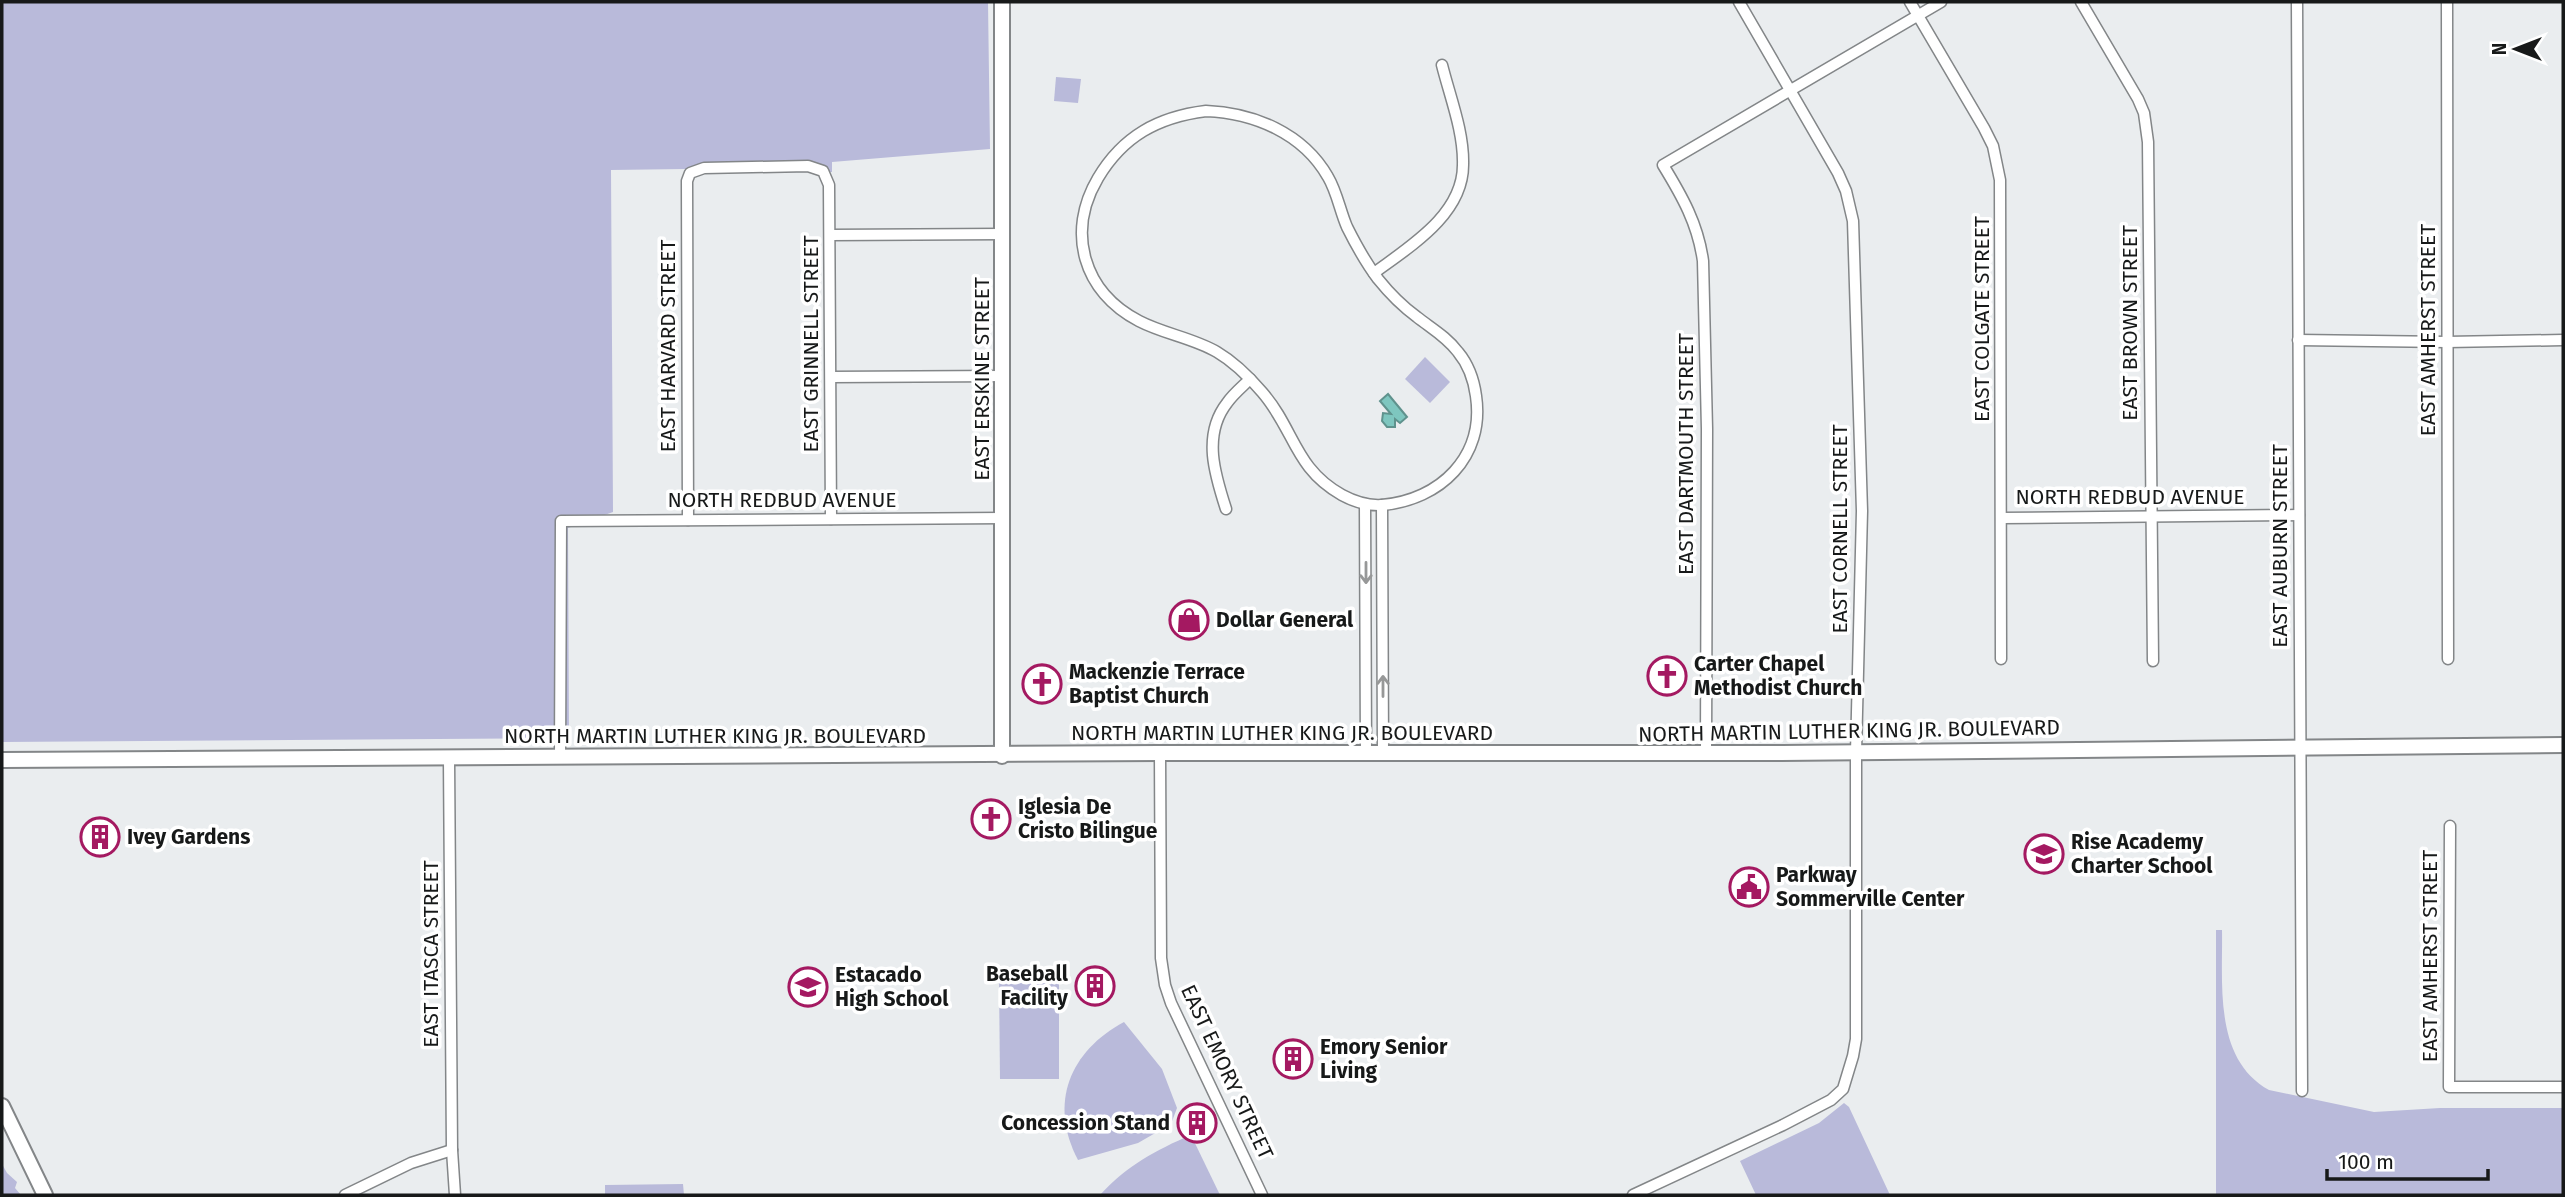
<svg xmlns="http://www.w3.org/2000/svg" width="2565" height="1197" font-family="'Fira Sans',sans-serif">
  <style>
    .green { fill: #b9bada }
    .water { fill: #7ec6bf; stroke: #5f928d; stroke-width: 2 }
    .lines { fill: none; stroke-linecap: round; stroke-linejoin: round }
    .street-casing { stroke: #838688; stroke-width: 13 }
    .secondary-casing { stroke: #838688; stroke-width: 18 }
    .street { stroke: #fff; stroke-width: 10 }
    .secondary { stroke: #fff; stroke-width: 14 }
    .oneway { stroke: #979898 }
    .labels { text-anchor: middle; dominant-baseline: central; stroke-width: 7; stroke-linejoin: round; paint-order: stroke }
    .street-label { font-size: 21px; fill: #171919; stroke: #fff }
    .poi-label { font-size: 21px; font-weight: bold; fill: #171919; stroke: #fff; text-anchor: start }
  </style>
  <rect width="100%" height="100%" fill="#eaedef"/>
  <g class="green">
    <polygon points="2,2 988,2 990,149 832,162 832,172 685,173 685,169 611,170 613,512 568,528 569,738 2,742"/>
    <polygon points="1056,77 1081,79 1078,103 1054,101"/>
    <polygon points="1425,357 1450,382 1430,403 1405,379"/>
    <path d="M2216,930H2222C2223,983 2213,1059 2269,1090L2374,1112L2440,1108H2563V1195H2216Z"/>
    <polygon points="999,977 1059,977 1059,1079 1000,1079"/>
    <path d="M1124,1022L1162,1069L1177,1108L1171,1124L1138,1143L1078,1160C1048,1103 1070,1051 1124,1022Z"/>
    <polygon points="1844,1103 1849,1107 1890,1195 1756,1195 1740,1161 1819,1123"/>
    <path d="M1191,1135L1220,1195H1100C1126,1166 1156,1150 1191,1135Z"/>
    <polygon points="2,1164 7,1173 17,1182 15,1188 21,1195 2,1195"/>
    <polygon points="683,1184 684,1195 605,1195 605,1185"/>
  </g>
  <polygon class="water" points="1388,394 1407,417 1400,423 1395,419 1395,427 1387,427 1382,421 1383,413 1391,414 1380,401"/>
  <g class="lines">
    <g class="street-casing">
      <g id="street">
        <polyline points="1910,2 1984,128 1993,146 2000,180 2001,659"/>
        <polyline points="2081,2 2138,99 2144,113 2148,142 2153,661"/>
        <polyline points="2297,2 2302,1091"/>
        <polyline points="2447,2 2448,659"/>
        <path d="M1206,111C1254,113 1303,133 1328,177C1337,192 1340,211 1347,227C1356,245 1366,263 1378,279C1390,294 1402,306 1417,317C1431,328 1447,337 1458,352C1468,364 1474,381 1476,396C1485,457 1440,500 1382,505C1367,506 1355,502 1342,495C1294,468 1295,430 1262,392C1250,378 1234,362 1217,352C1193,338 1164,334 1139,321C1083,292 1066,232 1098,178C1123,136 1158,117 1206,111Z"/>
        <polyline points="830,235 1003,234"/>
        <path d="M1374,273C1409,247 1463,215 1463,165C1464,132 1450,97 1442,65"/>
        <polyline points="2298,340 2447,342 2563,340"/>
        <polyline points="831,377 1003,376"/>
        <polyline points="1365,504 1366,755"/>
        <polyline points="1382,505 1383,755"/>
        <path d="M1226,509C1215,475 1202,435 1227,403C1233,394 1242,387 1250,379"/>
        <polyline points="2002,518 2299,515"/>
        <polyline points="688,520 687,181 690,173 704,168 808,166 823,171 829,185 831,519"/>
        <polyline points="1160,753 1161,958 1165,985 1171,1003 1262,1195"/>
        <path d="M1706,753L1707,429L1703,261C1698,224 1682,196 1663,165L1941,2"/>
        <polyline points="560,758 561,521 1004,518"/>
        <polyline points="449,759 452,1150 455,1195"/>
        <polyline points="2450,826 2449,1087 2563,1087"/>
        <polyline points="345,1195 411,1163 452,1150"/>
        <polyline points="1633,1195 1783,1125 1831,1100 1843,1089 1853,1056 1856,1039 1856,752 1862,511 1853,221 1846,191 1838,173 1739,2"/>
      </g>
    </g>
    <g class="secondary-casing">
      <g id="secondary">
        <polyline points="1002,2 1002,756"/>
        <polyline points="2,760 1160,753 1782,753 2563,745"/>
        <polyline points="2,1106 45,1195"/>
      </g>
    </g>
    <use href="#street" class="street"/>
    <use href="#secondary" class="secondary"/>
  </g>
  <defs><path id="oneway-shaft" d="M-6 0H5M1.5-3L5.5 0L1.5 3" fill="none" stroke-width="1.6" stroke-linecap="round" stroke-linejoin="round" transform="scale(1.75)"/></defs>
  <g class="oneway">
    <use href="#oneway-shaft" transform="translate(1366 573) rotate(90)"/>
    <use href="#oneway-shaft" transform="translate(1383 686) rotate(-90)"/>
  </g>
  <defs>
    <g id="shop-ring" transform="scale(2.0125)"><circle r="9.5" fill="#fff" stroke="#a41961" stroke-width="1.5"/><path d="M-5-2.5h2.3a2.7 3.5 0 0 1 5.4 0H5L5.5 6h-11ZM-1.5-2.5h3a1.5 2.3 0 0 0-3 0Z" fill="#a41961"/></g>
    <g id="church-ring" transform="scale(2.0125)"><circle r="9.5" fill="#fff" stroke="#a41961" stroke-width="1.5"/><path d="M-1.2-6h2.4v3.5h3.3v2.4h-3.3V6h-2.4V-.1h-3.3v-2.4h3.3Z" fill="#a41961"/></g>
    <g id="building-ring" transform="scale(2.0125)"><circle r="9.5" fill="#fff" stroke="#a41961" stroke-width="1.5"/><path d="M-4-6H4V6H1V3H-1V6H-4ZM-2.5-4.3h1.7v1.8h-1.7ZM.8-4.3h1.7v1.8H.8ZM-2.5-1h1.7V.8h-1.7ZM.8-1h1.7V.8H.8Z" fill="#a41961"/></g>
    <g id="school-ring" transform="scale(2.0125)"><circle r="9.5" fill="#fff" stroke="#a41961" stroke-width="1.5"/><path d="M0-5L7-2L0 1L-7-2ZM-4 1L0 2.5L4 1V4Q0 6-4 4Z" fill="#a41961"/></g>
    <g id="civic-ring" transform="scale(2.0125)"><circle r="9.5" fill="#fff" stroke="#a41961" stroke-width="1.5"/><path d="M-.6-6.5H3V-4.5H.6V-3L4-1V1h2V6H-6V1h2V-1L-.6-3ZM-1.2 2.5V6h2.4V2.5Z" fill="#a41961"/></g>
  </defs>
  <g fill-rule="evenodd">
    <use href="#shop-ring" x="1189" y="620"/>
    <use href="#church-ring" x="1667" y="676"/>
    <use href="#church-ring" x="1042" y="684"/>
    <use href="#church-ring" x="991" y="819"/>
    <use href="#building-ring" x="100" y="837"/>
    <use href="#school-ring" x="2044" y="854"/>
    <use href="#civic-ring" x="1749" y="887"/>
    <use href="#building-ring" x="1095" y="986"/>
    <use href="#school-ring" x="808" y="987"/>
    <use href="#building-ring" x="1293" y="1059"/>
    <use href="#building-ring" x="1197" y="1123"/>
  </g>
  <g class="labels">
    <g class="street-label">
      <text transform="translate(1982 319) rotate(-90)">EAST COLGATE STREET</text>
      <text transform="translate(2130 323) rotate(-90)">EAST BROWN STREET</text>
      <text transform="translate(2428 330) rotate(-90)">EAST AMHERST STREET</text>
      <text transform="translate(811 344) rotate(-90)">EAST GRINNELL STREET</text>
      <text transform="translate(668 346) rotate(-90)">EAST HARVARD STREET</text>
      <text transform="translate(982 379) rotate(-90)">EAST ERSKINE STREET</text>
      <text transform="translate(1686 454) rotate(-90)">EAST DARTMOUTH STREET</text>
      <text x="2130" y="497">NORTH REDBUD AVENUE</text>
      <text x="782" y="500">NORTH REDBUD AVENUE</text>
      <text transform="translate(1840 529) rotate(-90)">EAST CORNELL STREET</text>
      <text transform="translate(2280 546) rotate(-90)">EAST AUBURN STREET</text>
      <text transform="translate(1849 731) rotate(-1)">NORTH MARTIN LUTHER KING JR. BOULEVARD</text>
      <text x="1282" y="733">NORTH MARTIN LUTHER KING JR. BOULEVARD</text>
      <text x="715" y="736">NORTH MARTIN LUTHER KING JR. BOULEVARD</text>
      <text transform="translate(431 954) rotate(-90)">EAST ITASCA STREET</text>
      <text transform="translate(2430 956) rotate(-90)">EAST AMHERST STREET</text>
      <text transform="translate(1227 1072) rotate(65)">EAST EMORY STREET</text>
    </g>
    <g class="poi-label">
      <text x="1216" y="620">Dollar General</text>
      <text x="1694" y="664">Carter Chapel<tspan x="1694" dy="24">Methodist Church</tspan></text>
      <text x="1069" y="672">Mackenzie Terrace<tspan x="1069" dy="24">Baptist Church</tspan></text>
      <text x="1018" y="807">Iglesia De<tspan x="1018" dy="24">Cristo Bilingue</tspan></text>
      <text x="127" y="837">Ivey Gardens</text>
      <text x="2071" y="842">Rise Academy<tspan x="2071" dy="24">Charter School</tspan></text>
      <text x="1776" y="875">Parkway<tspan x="1776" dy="24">Sommerville Center</tspan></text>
      <text x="1068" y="974" text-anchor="end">Baseball<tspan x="1068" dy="24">Facility</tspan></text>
      <text x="835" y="975">Estacado<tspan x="835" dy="24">High School</tspan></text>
      <text x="1320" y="1047">Emory Senior<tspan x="1320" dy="24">Living</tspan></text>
      <text x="1170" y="1123" text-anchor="end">Concession Stand</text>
    </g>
  </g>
  <rect width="2565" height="1197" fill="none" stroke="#171919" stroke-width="7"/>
  <g transform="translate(2516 49) rotate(270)" stroke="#ffffff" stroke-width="5" paint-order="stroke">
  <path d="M0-5L12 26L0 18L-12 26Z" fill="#171919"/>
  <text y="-10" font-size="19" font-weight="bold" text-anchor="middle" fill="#171919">N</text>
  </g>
  <path d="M2327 1169v10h161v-10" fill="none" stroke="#171919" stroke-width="3.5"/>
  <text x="2338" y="1169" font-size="21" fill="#171919" stroke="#ffffff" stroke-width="5" paint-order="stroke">100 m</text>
</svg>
